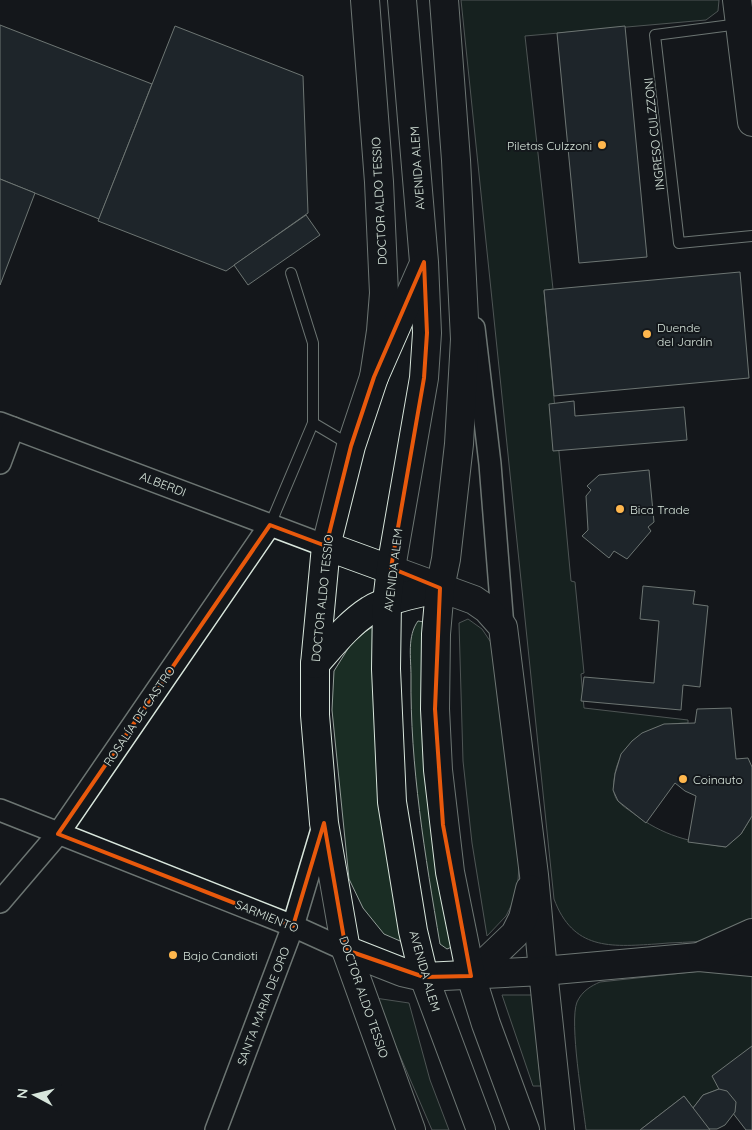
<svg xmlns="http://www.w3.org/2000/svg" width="752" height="1130" font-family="Quicksand,sans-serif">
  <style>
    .green { fill: #1a2d24; stroke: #939e99 }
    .building { fill: #2c363c; stroke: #d8e6dc }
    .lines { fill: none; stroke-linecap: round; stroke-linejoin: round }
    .lane-casing { stroke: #d8e6dc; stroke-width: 12 }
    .street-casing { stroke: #d8e6dc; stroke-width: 24 }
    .secondary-casing { stroke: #d8e6dc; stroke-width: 30 }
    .highway-casing { stroke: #d8e6dc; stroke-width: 30 }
    .lane { stroke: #14181c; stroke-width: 10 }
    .street { stroke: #14181c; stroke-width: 21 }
    .secondary { stroke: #14181c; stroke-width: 28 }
    .highway { stroke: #14181c; stroke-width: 28 }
    .marked { fill: none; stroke: #e8590c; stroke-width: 4; stroke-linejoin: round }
    .poi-dot { fill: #ffb74d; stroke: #14181c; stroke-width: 2 }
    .labels { text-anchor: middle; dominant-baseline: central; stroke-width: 4; stroke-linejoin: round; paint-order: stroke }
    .street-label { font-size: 12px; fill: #d8e6dc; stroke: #14181c }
    .poi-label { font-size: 12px; fill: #d8e6dc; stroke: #14181c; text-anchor: start }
  </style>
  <rect width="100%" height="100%" fill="#14181c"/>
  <g class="green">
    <path d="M461,0H719L718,11L706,20L525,36L553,289L544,291L571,581L575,582L584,673L581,674L584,708L688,720V723C652,723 618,740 614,780C613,787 613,795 618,801C622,806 629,810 633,813C663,836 690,842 726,847L741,834L752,816V924C738,929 723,937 709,940C692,943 673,942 656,944C610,947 573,950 554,899Z"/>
    <polygon points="468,619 482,629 498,653 508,717 519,866 517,894 506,916 487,936 472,843 463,761 459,623"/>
    <path d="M418,621L424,622L454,946L447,949L440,944C425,855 410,766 411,676C411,658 407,636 418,621Z"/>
    <polygon points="380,622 407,944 384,934 363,908 349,879 332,710 334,671 354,639"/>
    <path d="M710,970L752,972V1049L719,1089L703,1095L693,1108L684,1096L640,1130H586C583,1104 569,1022 577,1002C582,991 591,986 600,982Z"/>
    <polygon points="502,995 532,995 541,1086 533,1086"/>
    <polygon points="375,998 409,1003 430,1080 449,1130 432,1130"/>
  </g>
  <g class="building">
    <polygon points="0,25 152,84 99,219 0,179"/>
    <polygon points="175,26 303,76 308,213 226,271 98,221"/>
    <polygon points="625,26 647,257 579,263 557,33"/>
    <polygon points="0,179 35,193 0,285"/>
    <polygon points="306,215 320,235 248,285 234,265"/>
    <polygon points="740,272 749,378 554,396 544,290"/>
    <polygon points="574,401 575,416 684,407 687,440 553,451 549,404"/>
    <polygon points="649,470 654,522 648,527 651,531 627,559 614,551 609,558 582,536 588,530 586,496 591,490 587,486 599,475"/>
    <polygon points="643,586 695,591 693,604 708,606 700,687 683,685 681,710 581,701 584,677 654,683 659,621 640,619"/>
    <polygon points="731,708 736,759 748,758 752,767 752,816 741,834 726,847 688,842 696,796 685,791 675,783 646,823 618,801 613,790 615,774 621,754 632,741 642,733 664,724 695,723 697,709"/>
    <polygon points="752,1046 752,1130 746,1130 729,1108 712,1076"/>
    <polygon points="719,1089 727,1091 736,1102 735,1112 725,1125 717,1129 700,1129 692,1117 693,1108 703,1095"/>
    <polygon points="684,1096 710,1130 640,1130"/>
  </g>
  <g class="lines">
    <g class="lane-casing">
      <g id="lane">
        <polyline points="739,24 655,35 679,243 752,236"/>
        <polyline points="291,273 313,343 313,423 350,445"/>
        <polyline points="270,525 313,423"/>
      </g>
    </g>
    <g class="street-casing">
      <g id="street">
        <polyline points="474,328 490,464 503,627"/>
        <polyline points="0,423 326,546"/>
        <polyline points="0,463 13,428"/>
        <polyline points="0,810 293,926 346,950"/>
        <polyline points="0,902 58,834 270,525"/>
        <polyline points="216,1130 293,926 323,826"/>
      </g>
    </g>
    <g class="secondary-casing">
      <g id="secondary">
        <polyline points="365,0 379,182 384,293 381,331 374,377 351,446 326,546 315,664 315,715 324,823 346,950 411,1130"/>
        <polyline points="737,0 752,122"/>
        <polyline points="326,546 474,600 487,609 503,627 534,875 543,971"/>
        <path d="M315,664C332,645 348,624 370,610C390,598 417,594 440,588"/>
        <polyline points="346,950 402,972 424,977 543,971 699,957 752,962"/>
        <polyline points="703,955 752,933"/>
        <polyline points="471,976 515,934 523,918 530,889"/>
      </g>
    </g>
    <g class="highway-casing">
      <g id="highway">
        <polyline points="402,0 424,262 427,333 424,378 391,568 387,602 386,669 392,802 413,931 424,977 481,1130"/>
        <polyline points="444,0 456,160 465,339 459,444 446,559 440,588 436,634 435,709 438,770 450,872 471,976 486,1024 525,1130"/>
        <polyline points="374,377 422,268"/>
        <polyline points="543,971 560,1130"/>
      </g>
    </g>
    <use href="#lane" class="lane"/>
    <use href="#street" class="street"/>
    <use href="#secondary" class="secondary"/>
    <use href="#highway" class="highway"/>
  </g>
  <path d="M0 0H752V1130H0ZM424,262L427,333L424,378L391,568L440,588L435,709L443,825L471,976L424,977L346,950L324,823L293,926L58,834L270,525L326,546L351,446L374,377Z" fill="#14181c" fill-opacity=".55" fill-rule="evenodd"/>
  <path class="marked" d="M424,262L427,333L424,378L391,568L440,588L435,709L443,825L471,976L424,977L346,950L324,823L293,926L58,834L270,525L326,546L351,446L374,377Z"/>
  <g class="poi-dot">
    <circle cx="602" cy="145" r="5"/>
    <circle cx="647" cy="334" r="5"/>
    <circle cx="620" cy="509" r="5"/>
    <circle cx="683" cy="779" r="5"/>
    <circle cx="173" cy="955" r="5"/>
  </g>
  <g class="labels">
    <g class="street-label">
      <text transform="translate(654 134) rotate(-96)">INGRESO CULZZONI</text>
      <text transform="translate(417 168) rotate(-94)">AVENIDA ALEM</text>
      <text transform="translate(379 201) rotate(-93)">DOCTOR ALDO TESSIO</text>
      <text transform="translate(163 484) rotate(21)">ALBERDI</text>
      <text transform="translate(393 570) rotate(-83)">AVENIDA ALEM</text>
      <text transform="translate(322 598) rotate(-84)">DOCTOR ALDO TESSIO</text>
      <text transform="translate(139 716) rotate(-56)">ROSALÍA DE CASTRO</text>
      <text transform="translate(267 916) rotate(22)">SARMIENTO</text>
      <text transform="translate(425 971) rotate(74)">AVENIDA ALEM</text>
      <text transform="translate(364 997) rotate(71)">DOCTOR ALDO TESSIO</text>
      <text transform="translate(263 1006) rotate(-69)">SANTA MARIA DE ORO</text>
    </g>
    <g class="poi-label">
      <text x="592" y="145" text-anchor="end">Piletas Culzzoni</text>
      <text x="657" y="327">Duende<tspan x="657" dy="14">del Jardín</tspan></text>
      <text x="630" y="509">Bica Trade</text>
      <text x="693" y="779">Coinauto</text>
      <text x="183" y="955">Bajo Candioti</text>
    </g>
  </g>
  <g transform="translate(35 1095) rotate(277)" stroke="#14181c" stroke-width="4" paint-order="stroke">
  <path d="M0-4L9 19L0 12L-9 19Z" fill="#d8e6dc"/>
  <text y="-8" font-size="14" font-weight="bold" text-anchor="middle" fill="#d8e6dc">N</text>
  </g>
</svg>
